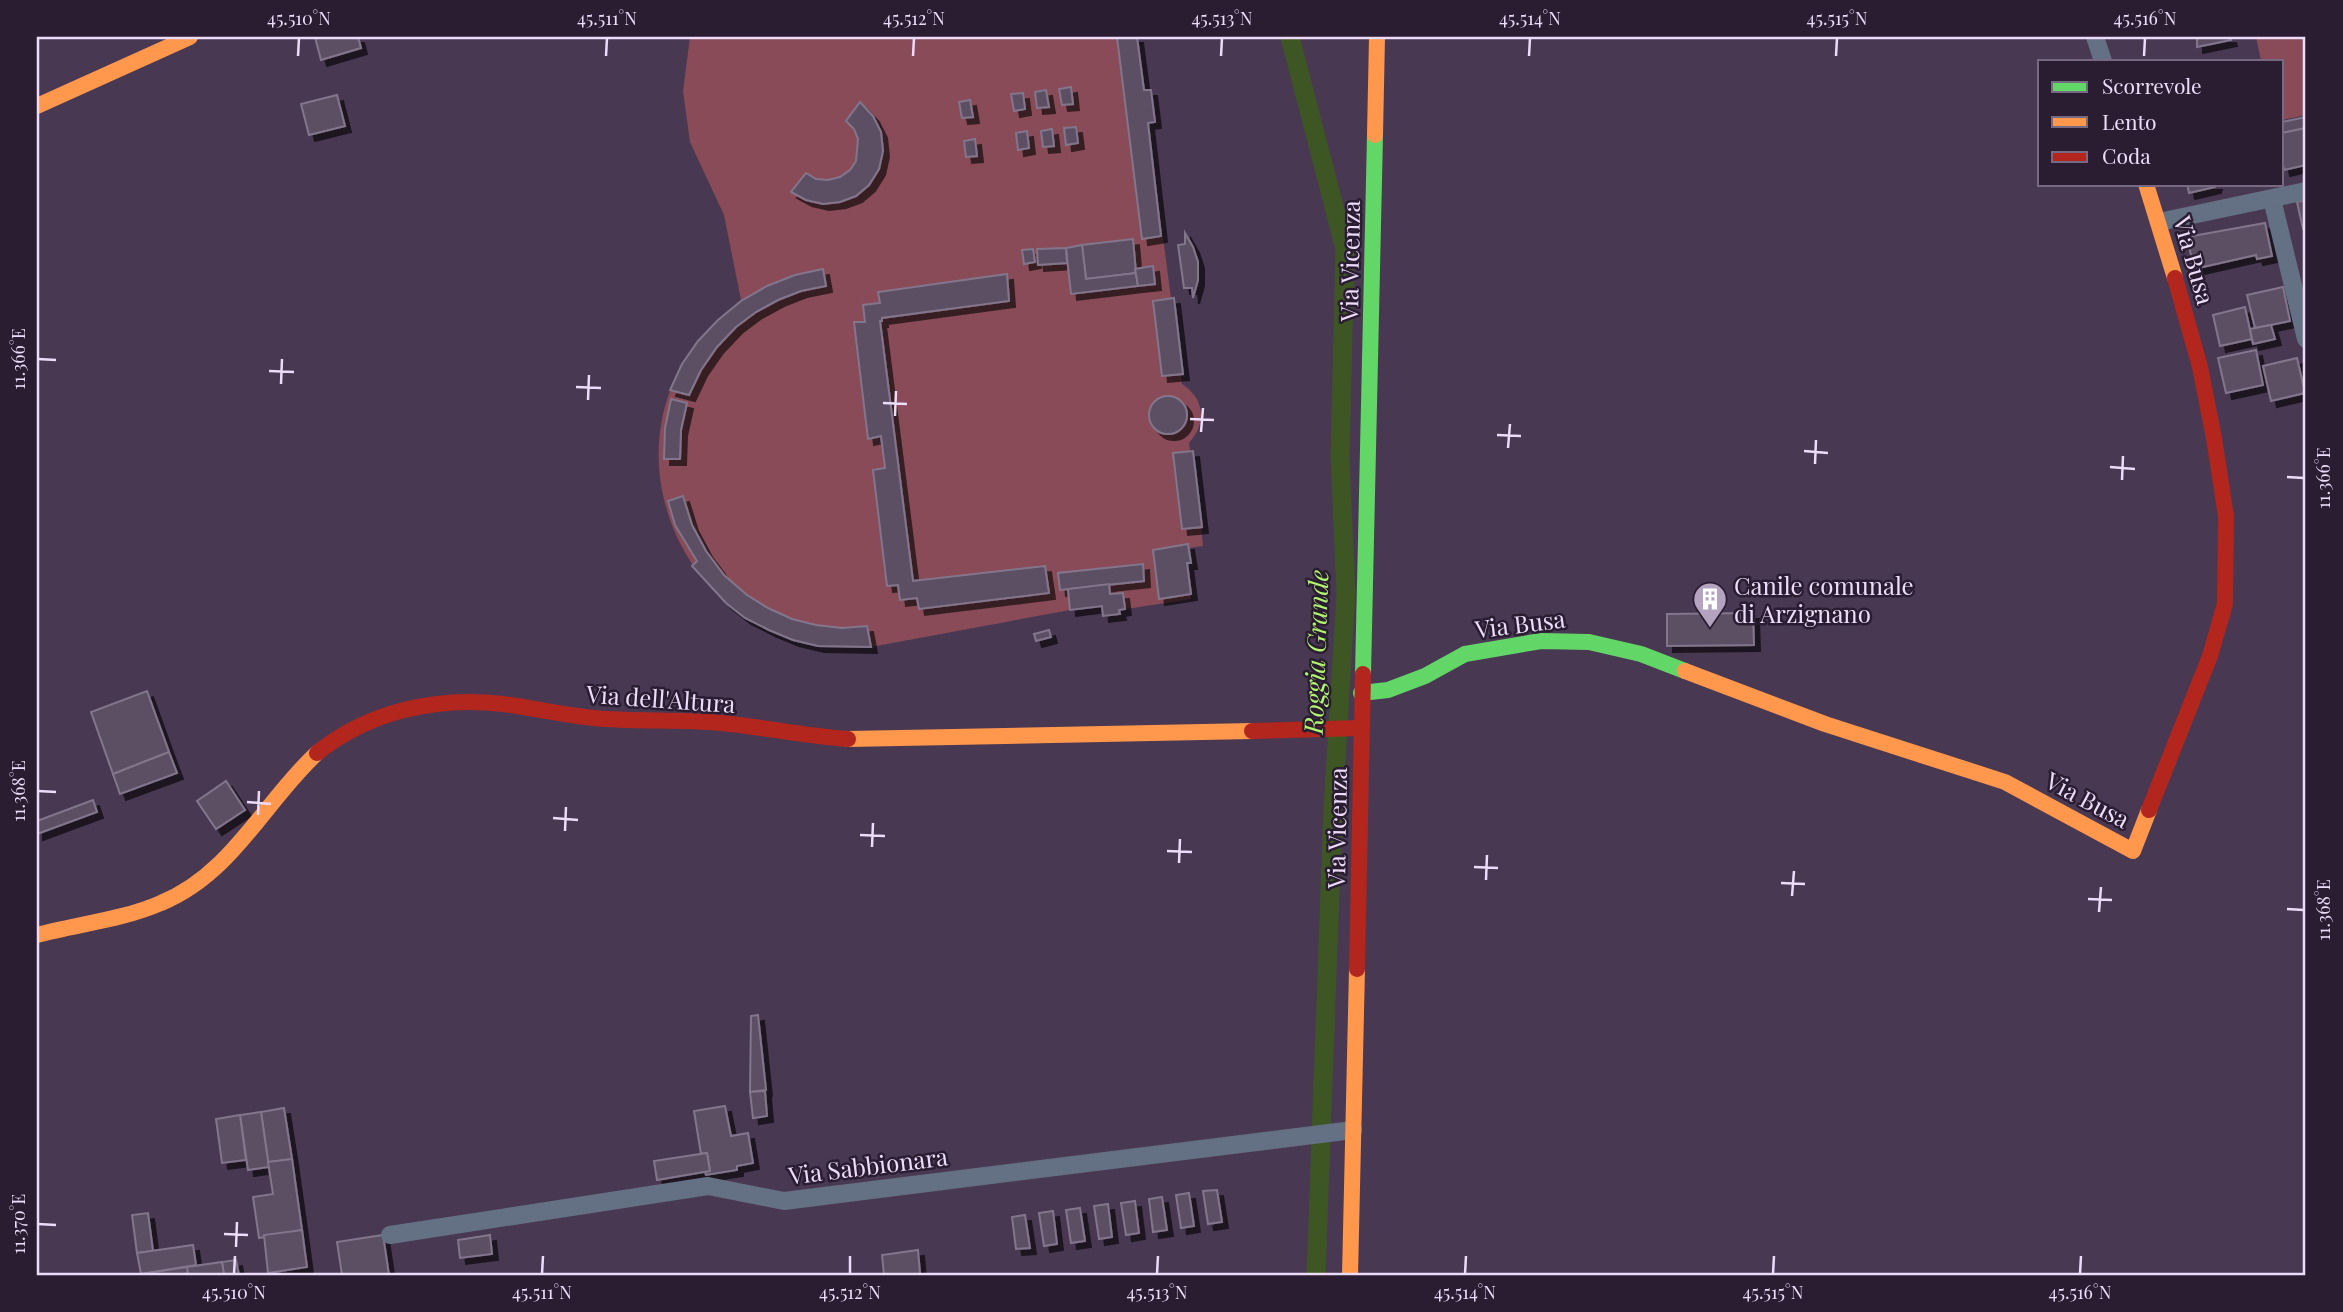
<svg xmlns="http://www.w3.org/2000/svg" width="2343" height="1312" font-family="'Playfair Display',serif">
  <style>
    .green { fill: #884b57 }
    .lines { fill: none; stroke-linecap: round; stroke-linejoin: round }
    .canal { stroke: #3e5624; stroke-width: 19 }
    .building { fill: #5b4f64; stroke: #83768c; stroke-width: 2; filter: url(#shadow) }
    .street { stroke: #647083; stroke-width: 18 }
    .fast { stroke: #63d668; stroke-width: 16 }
    .slow { stroke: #ff974d; stroke-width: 16 }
    .jam { stroke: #b3261e; stroke-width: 16 }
    .ticks { fill: none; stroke: #eddcf9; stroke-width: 2.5 }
    .labels { text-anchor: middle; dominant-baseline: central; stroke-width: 5; stroke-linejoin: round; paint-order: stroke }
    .street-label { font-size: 24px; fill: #eddcf9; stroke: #2a1d32 }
    .poi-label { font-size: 24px; fill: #eddcf9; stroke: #2a1d32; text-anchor: start }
    .water-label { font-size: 26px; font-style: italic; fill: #b2f66e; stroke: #2a1d32 }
    .neatline { fill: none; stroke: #eddcf9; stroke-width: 2.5 }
    .ticks-label { font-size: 18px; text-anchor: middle; fill: #eddcf9 }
  </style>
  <defs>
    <filter id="shadow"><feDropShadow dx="6" dy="6" stdDeviation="0" flood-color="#0009"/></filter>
  </defs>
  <rect width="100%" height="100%" fill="#483852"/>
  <g class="green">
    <path d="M690,37H1137L1144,90H1151L1155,122L1148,123L1171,298H1174L1181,375L1182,384C1205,399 1207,423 1189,443L1190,451H1193L1203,546L1189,548L1191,563H1188L1191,599L1120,610V614L1103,616L1102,606L1070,610L871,647C835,649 800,646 767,630C681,588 636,482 670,391C683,353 711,325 741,300L724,215L690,142L683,91Z"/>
    <polygon points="2256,37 2306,37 2306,115 2282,120 2282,61 2261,61"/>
  </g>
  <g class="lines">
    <polyline class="canal" points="1290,37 1345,249 1340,456 1346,594 1333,808 1316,1275"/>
  </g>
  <g class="building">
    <polygon points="315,37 358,37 361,48 321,60"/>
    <polygon points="1117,37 1137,37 1144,90 1151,90 1155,122 1148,123 1161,236 1142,239"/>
    <polygon points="2197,37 2230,37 2231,40 2197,47"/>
    <polygon points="1071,87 1073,104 1062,105 1059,89"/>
    <polygon points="1046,90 1049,107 1037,108 1035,92"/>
    <polygon points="1023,93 1025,109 1014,111 1011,94"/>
    <polygon points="337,95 345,126 309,135 301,104"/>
    <polygon points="970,100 973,117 962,118 959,102"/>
    <polygon points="860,102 873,116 881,132 883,151 879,169 869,185 856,196 840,202 823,204 806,200 791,192 806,173 816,179 828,180 840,177 850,170 856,161 858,139 854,129 846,121"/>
    <polygon points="2306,117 2306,128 2282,133 2282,122"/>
    <polygon points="1076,127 1078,143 1066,145 1064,128"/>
    <polygon points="2306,128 2306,165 2284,170 2282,159 2282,133"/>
    <polygon points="1052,129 1054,146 1043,147 1041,131"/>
    <polygon points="1027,131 1029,148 1018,150 1016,133"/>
    <polygon points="975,139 977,156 966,157 964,141"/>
    <polygon points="2187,184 2217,184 2215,184 2215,187 2189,193"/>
    <polygon points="2306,200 2306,229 2303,229 2297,202"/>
    <polygon points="2265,223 2272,256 2257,259 2256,255 2194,269 2187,237"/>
    <polygon points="1185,233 1193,247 1198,262 1198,280 1193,298 1192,288 1184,288 1178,245 1185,244"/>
    <polygon points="1133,239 1136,273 1086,279 1082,245"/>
    <polygon points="1082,245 1086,279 1136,273 1138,286 1071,294 1066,248"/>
    <polygon points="1066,248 1067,263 1038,265 1037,249"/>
    <polygon points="1033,249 1035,262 1024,264 1022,250"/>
    <polygon points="1153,266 1155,284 1138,286 1135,269"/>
    <polygon points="823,269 826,286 801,291 778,300 756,312 736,327 717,347 701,370 689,395 670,390 682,364 698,341 718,320 741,301 767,286 795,275"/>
    <polygon points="1007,274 1009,301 882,318 882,321 880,321 913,581 1045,566 1049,593 919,609 917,598 900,600 898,585 887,586 873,470 885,468 881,436 868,439 854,322 865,322 863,305 880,303 878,292"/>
    <polygon points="2283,287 2290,321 2255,328 2247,295"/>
    <polygon points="1174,298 1183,374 1162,376 1153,301"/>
    <polygon points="2245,307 2252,339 2220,346 2213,315"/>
    <polygon points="2271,325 2275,339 2253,344 2250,329"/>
    <polygon points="2256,350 2263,385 2226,393 2218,358"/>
    <polygon points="2297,358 2305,393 2271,401 2263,366"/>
    <circle cx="1168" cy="415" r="19"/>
    <polygon points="671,399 687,403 681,430 680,459 664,459 665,428"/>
    <polygon points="1193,451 1202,527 1182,529 1173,453"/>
    <polygon points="683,496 692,525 706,551 724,575 747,595 768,608 792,619 816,625 842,628 867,626 871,647 818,646 793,640 769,630 745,618 726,603 692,566 697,561 675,525 668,501"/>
    <polygon points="1188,544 1191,563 1187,563 1191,594 1159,599 1153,550"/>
    <polygon points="1143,564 1144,581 1060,590 1058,573"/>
    <polygon points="1109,584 1110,594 1123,593 1125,609 1119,610 1120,614 1103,616 1102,606 1070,610 1068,589"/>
    <polygon points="1753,613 1754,645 1667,646 1667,614"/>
    <polygon points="1049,630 1051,637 1036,641 1034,634"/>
    <polygon points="147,691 169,752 113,774 91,712"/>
    <polygon points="169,752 177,773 120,794 113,774"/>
    <polygon points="226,781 245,810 216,829 197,801"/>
    <polygon points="93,800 97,812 37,834 37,821"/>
    <polygon points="758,1015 766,1090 750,1092 751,1016"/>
    <polygon points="765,1091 767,1116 753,1118 750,1092"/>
    <polygon points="725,1106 731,1136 748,1133 753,1163 737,1166 737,1170 706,1175 705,1172 710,1171 707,1153 701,1154 694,1111"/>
    <polygon points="284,1108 292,1159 268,1162 261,1112"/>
    <polygon points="261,1112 269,1167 248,1170 240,1115"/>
    <polygon points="240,1115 246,1160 222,1163 216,1119"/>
    <polygon points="707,1153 710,1171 657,1180 654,1161"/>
    <polygon points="292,1159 302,1230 259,1238 253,1197 273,1194 268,1162"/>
    <polygon points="1217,1190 1222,1222 1208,1224 1203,1191"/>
    <polygon points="1189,1193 1194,1226 1181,1228 1176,1195"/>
    <polygon points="1162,1197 1167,1230 1153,1232 1149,1199"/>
    <polygon points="1135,1201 1139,1233 1126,1235 1121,1203"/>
    <polygon points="1108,1204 1112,1237 1099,1239 1094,1206"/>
    <polygon points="1080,1208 1085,1241 1071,1243 1066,1210"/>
    <polygon points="1053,1211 1057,1244 1044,1246 1039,1213"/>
    <polygon points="148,1213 153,1251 137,1253 132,1215"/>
    <polygon points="1025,1215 1030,1248 1016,1249 1012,1217"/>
    <polygon points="302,1230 307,1267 268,1273 264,1235"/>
    <polygon points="383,1235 389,1275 342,1275 337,1242"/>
    <polygon points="490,1235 492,1254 460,1258 458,1240"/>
    <polygon points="193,1245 196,1265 141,1274 137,1253"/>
    <polygon points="918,1250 920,1273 917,1275 884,1275 882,1255"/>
    <polygon points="236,1260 239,1275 224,1275 222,1262"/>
    <polygon points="222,1262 224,1275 188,1275 187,1267"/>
    <polygon points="187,1267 188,1275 141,1275 141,1274"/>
  </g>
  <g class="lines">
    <g class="street">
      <polyline points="2095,37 2103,61"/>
      <polyline points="2272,199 2306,339"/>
      <polyline points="2159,222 2306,191"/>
      <polyline points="390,1235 708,1186 784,1201 1353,1130"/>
    </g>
    <g class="fast">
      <polyline points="1363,674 1375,135"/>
      <polyline points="1361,693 1388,690 1425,676 1465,654 1541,641 1589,642 1641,654 1685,671"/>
    </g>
    <g class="slow">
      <polyline points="37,106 190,37"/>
      <polyline points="1375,135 1377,37"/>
      <polyline points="2146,184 2175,278"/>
      <polyline points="1685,671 1825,724 2005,782 2133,851 2149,810"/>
      <polyline points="848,739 1252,731"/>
      <path d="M37,935C78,924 122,920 161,903C232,874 264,802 317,753"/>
      <polyline points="1350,1275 1357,969"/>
    </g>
    <g class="jam">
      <polyline points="1252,731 1360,728"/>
      <path d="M317,753C369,711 438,696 503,704C533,708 563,715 593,718C636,722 678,719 721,723C763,727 805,736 848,739"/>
      <polyline points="2149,810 2210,656 2225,604 2226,516 2214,438 2200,367 2175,278"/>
      <polyline points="1357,969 1363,674"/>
    </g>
  </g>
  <path class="ticks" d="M298,56L299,38M606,56L607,38M913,56L914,38M1221,56L1222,38M1529,56L1530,38M1836,56L1837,38M2144,56L2145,38M38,359L56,360M269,371L294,372M281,384L282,359M576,387L601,388M588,400L589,375M883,403L907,404M895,416L896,391M1190,419L1214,420M1201,432L1203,408M1497,435L1521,436M1508,448L1510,424M1804,451L1828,453M1815,464L1816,440M2110,467L2135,469M2287,477L2304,478M2122,480L2123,456M38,791L56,792M247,802L271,804M258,815L259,791M553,818L578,820M565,831L566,807M860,835L885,836M872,847L873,823M1167,851L1192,852M1179,863L1180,839M1474,867L1498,868M1486,880L1487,855M1781,883L1805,884M1792,896L1794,871M2088,899L2112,900M2287,909L2304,910M2099,912L2101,887M38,1224L56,1225M224,1234L248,1235M236,1247L237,1222M234,1274L235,1256M542,1274L543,1256M850,1274V1256M1157,1274L1158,1256M1465,1274L1466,1256M1773,1274L1774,1256M2080,1274L2081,1256"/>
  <defs>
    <g id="building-pin" transform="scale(1.75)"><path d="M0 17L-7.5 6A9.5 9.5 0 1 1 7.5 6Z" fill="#b3a3bf" stroke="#2a1d32"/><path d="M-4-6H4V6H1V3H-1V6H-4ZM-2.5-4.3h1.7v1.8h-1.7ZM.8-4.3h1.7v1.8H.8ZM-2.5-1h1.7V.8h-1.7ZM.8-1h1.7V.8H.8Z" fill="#fff"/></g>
  </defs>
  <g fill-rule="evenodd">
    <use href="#building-pin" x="1710" y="599"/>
  </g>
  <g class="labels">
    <g class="street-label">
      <text transform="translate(2195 260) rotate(74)">Via Busa</text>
      <text transform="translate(1349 261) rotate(-89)">Via Vicenza</text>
      <text transform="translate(1520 623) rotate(-7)">Via Busa</text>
      <text transform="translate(661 698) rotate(4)">Via dell'Altura</text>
      <text transform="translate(2088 799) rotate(28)">Via Busa</text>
      <text transform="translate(1336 828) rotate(-89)">Via Vicenza</text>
      <text transform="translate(868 1165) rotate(-7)">Via Sabbionara</text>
    </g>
    <g class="poi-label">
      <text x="1734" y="585">Canile comunale<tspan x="1734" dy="28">di Arzignano</tspan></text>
    </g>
    <g class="water-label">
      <text transform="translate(1315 652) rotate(-88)">Roggia Grande</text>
    </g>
  </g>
  <rect width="2343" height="1312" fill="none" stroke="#2a1d32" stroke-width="77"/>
  <rect x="2038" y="60" width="245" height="126" fill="#2a1d32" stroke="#786982" stroke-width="2"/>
  <rect x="2052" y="82" width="35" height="10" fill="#63d668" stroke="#786982" stroke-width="2"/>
  <text x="2102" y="94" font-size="21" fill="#eddcf9">Scorrevole</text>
  <rect x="2052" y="117" width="35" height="10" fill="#ff974d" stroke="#786982" stroke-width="2"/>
  <text x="2102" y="130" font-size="21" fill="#eddcf9">Lento</text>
  <rect x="2052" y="152" width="35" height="10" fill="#b3261e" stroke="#786982" stroke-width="2"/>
  <text x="2102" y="164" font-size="21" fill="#eddcf9">Coda</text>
  <rect x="38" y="38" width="2266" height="1236" class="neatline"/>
  <g class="ticks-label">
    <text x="299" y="25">45.510°N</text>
    <text x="607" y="25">45.511°N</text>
    <text x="914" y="25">45.512°N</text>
    <text x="1222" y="25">45.513°N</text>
    <text x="1530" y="25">45.514°N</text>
    <text x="1837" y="25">45.515°N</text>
    <text x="2145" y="25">45.516°N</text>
    <text transform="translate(19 359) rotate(-90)" y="6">11.366°E</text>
    <text transform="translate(2324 478) rotate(-90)" y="6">11.366°E</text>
    <text transform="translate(19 791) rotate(-90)" y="6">11.368°E</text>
    <text transform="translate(2324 910) rotate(-90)" y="6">11.368°E</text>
    <text transform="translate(19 1224) rotate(-90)" y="6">11.370°E</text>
    <text x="234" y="1299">45.510°N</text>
    <text x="542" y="1299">45.511°N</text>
    <text x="850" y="1299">45.512°N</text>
    <text x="1157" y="1299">45.513°N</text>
    <text x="1465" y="1299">45.514°N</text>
    <text x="1773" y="1299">45.515°N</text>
    <text x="2080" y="1299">45.516°N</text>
  </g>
</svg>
